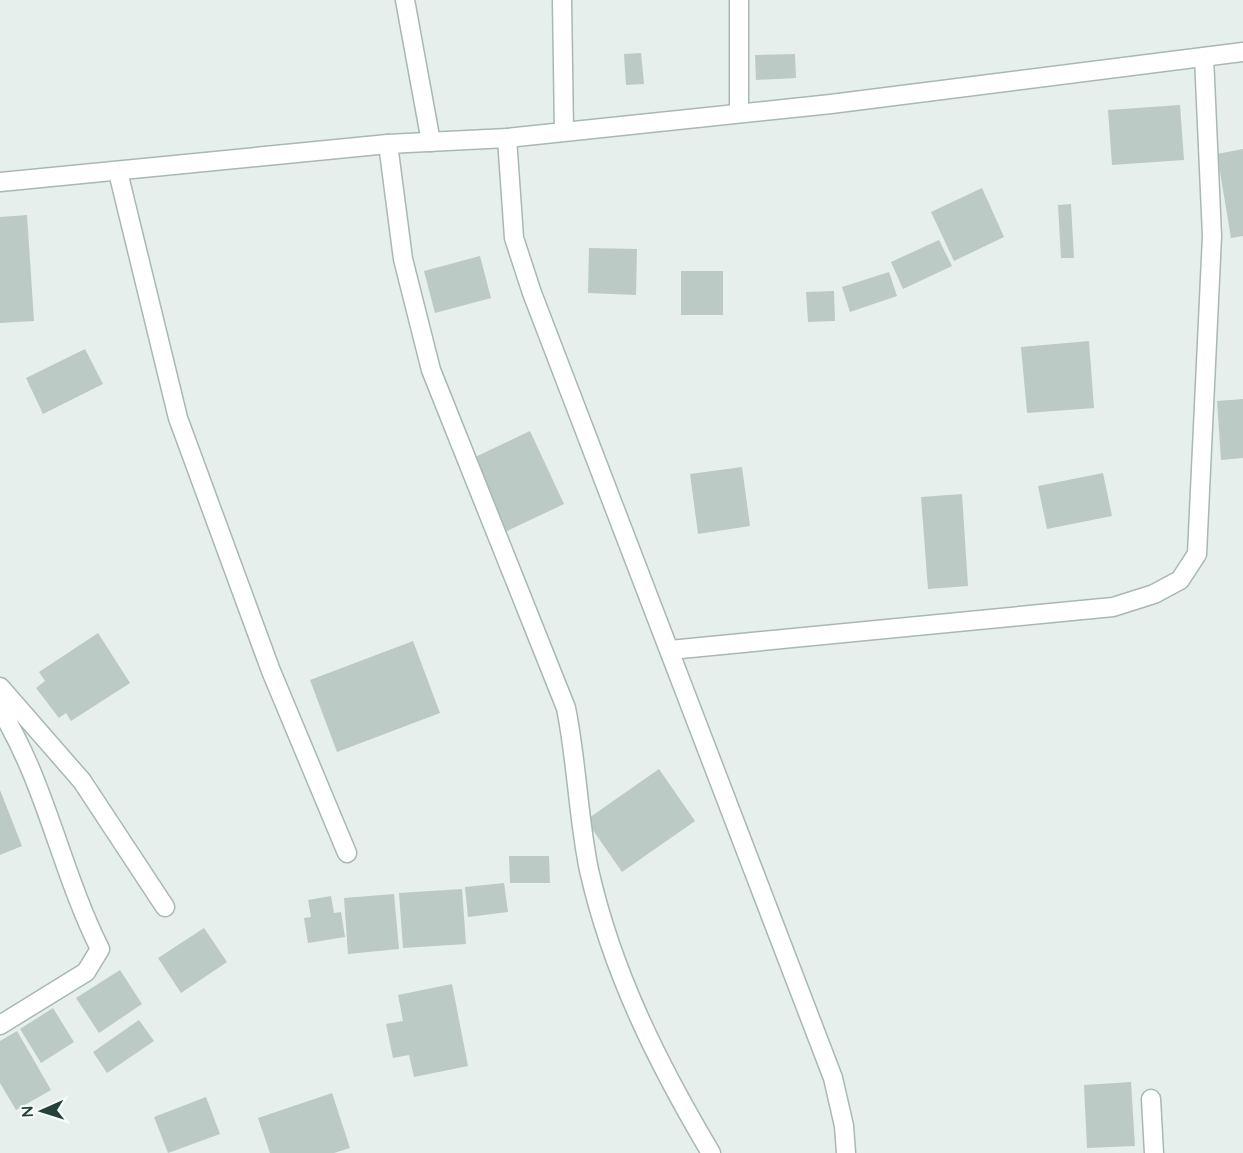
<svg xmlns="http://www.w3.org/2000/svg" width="1243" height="1153" font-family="Quicksand,sans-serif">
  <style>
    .building { fill: #bbcac4 }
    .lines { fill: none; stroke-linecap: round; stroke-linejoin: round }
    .minor-casing { stroke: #a8b8b2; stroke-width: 21 }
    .minor { stroke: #fff; stroke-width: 18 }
  </style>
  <rect width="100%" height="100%" fill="#e6efeb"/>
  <g class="building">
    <polygon points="641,53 644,84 626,85 624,54"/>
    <polygon points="795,54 796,78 756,80 755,55"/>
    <polygon points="1180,105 1184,160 1112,165 1108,110"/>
    <polygon points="1243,149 1243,236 1231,238 1217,154"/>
    <polygon points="982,188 1004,237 954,261 931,212"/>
    <polygon points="1071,204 1074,258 1061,258 1058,205"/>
    <polygon points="27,215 34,321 0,323 0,217"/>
    <polygon points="939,240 952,266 903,289 891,262"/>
    <polygon points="589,248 637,249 636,295 588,293"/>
    <polygon points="480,256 491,298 435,313 424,271"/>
    <rect x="681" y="271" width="42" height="44"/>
    <polygon points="889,272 897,296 850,312 842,287"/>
    <polygon points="834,291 835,321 808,322 806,292"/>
    <polygon points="1089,341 1094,408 1027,413 1021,347"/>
    <polygon points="85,349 103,384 43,414 26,378"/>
    <polygon points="1243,399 1243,458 1221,460 1217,401"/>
    <polygon points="530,431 564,504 503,533 469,460"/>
    <polygon points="742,467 750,526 698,534 690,474"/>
    <polygon points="1103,473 1112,516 1047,529 1038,486"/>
    <polygon points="962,494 968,586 928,589 921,497"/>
    <polygon points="98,633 130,683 71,721 66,713 59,718 36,688 45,681 39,672"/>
    <polygon points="413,641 440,713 337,752 310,680"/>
    <polygon points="659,769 695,821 622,872 586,820"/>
    <polygon points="0,790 22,846 0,855"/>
    <polygon points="509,856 549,856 550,883 510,883"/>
    <polygon points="504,883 508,912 468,917 465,887"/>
    <polygon points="462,889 466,944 403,948 399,893"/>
    <polygon points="394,894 399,949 348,954 344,898"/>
    <polygon points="331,896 334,913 341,912 345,937 308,943 304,918 311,917 308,900"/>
    <polygon points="204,928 227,962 181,993 158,958"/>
    <polygon points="120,970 142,1004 99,1033 76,998"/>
    <polygon points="452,984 468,1066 414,1077 409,1055 393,1058 386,1024 403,1021 398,995"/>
    <polygon points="53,1008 74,1042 41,1063 20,1029"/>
    <polygon points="139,1020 154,1041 107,1073 93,1052"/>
    <polygon points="17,1031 51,1090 16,1110 0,1083 0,1041"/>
    <polygon points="1131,1082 1135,1146 1087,1148 1084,1085"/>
    <polygon points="332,1093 350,1148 334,1153 270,1153 258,1118"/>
    <polygon points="206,1097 220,1134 168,1153 154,1117"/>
  </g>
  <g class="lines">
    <g class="minor-casing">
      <g id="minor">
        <polyline points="405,0 431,142"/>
        <polyline points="562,0 564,131"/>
        <polyline points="739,113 739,0"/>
        <polyline points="507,138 514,238 532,293 833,1078 844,1126 846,1153"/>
        <path d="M388,144L403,259L431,370L566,708C577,762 578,817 589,870C612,972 658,1064 711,1153"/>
        <polyline points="118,172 178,418 271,671 347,853"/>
        <polyline points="0,182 388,144 507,138 831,104 1243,52"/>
        <polyline points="670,650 1113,607 1154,594 1180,580 1197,554 1212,236 1204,57"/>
        <polyline points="0,687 82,781 165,907"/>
        <path d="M0,709C46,784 61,871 100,949L86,972L0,1025"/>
        <polyline points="1151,1099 1154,1153"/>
      </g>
    </g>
    <use href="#minor" class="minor"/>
  </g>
  <g transform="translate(42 1111) rotate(267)" stroke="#f7fbf9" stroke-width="4.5" paint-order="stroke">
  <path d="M0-4.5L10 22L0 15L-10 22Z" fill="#24423a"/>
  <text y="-9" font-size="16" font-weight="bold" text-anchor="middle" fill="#24423a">N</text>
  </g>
</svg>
